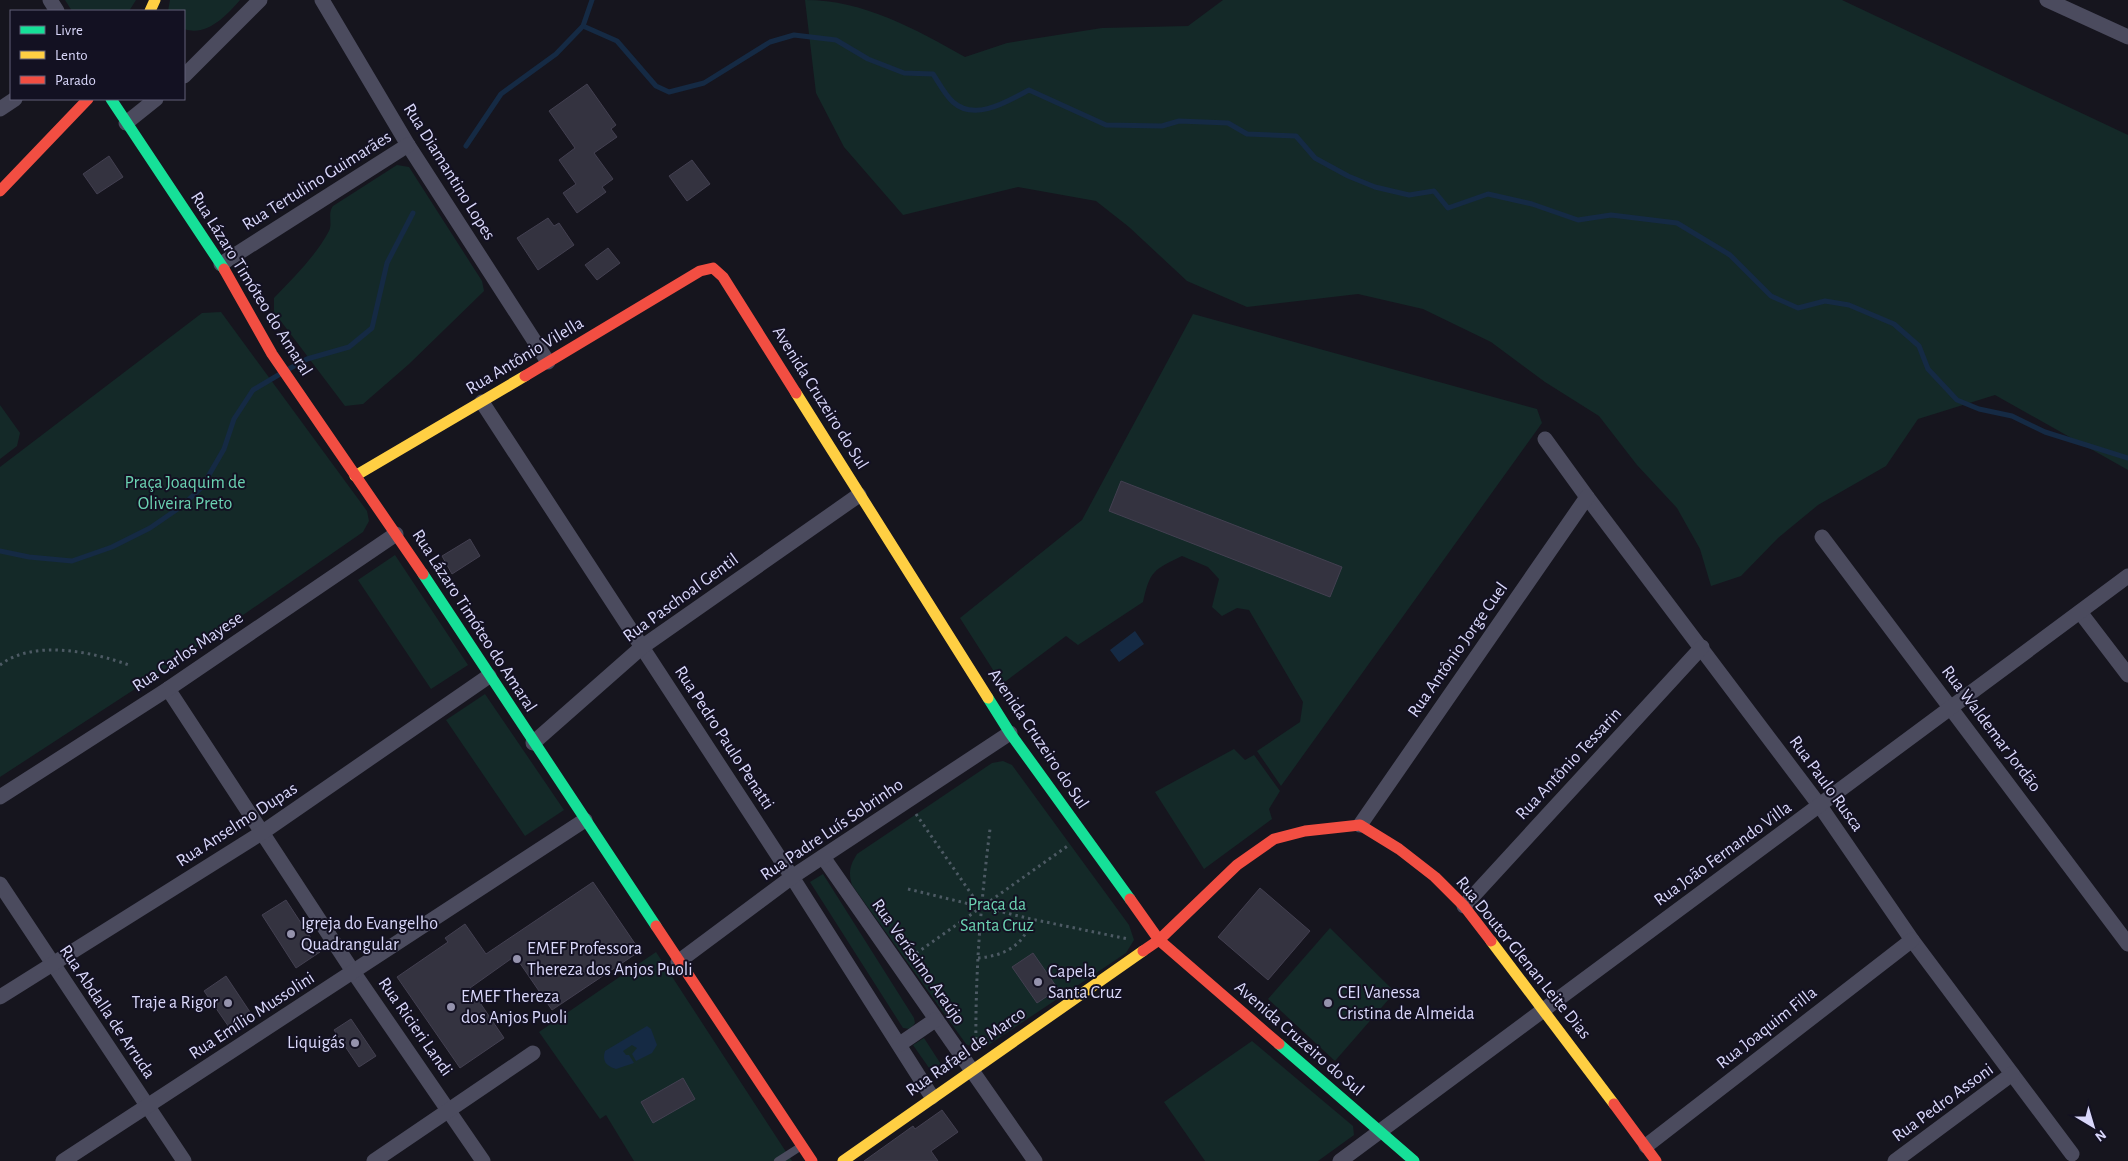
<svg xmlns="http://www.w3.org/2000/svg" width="2128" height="1161" font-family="'Alegreya Sans',sans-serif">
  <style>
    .green { fill: #142928 }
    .water { fill: #152a44 }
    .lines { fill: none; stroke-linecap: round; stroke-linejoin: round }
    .stream { stroke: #152a44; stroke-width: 5 }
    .building { fill: #343340; stroke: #434051 }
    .path { stroke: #4d5a64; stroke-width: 3; stroke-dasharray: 2.5 4; stroke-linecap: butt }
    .lane { stroke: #4b4b5e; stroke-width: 8 }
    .street { stroke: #4b4b5e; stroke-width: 15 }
    .fast { stroke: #16e098; stroke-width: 11 }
    .slow { stroke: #ffcf43; stroke-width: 11 }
    .jam { stroke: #f24e42; stroke-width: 11 }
    .poi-dot { fill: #9593ad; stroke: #131122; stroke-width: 2 }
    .labels { text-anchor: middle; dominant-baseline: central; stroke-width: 4; stroke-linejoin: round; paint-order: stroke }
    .street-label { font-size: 18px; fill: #d9d7fa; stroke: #131122 }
    .park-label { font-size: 18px; fill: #6bd2b2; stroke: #131122 }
    .poi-label { font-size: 18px; fill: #d9d7fa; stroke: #131122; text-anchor: start }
  </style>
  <rect width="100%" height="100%" fill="#16151e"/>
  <g class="green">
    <polygon points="65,0 136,0 129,11 72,11"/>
    <path d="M170,0H240C227,15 207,37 184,29V11H168Z"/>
    <path d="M805,0C864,0 915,29 965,57L1007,43L1102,28L1188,26L1223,0H1842L2128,135V470L1995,395L1918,419L1886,466L1818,505L1778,538L1741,576L1711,586L1700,549L1677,508L1637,465L1599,416L1545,382L1491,342L1423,309L1358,294L1247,307L1187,281L1129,227L1096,201L1018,187L903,215L844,147L816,93Z"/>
    <path d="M397,165L409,167L482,281L484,291L409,364L363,404L345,406L274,312V298C294,277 315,257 329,231C333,223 327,214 333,206Z"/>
    <polygon points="221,312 367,511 369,521 363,532 158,674 0,777 0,467 202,313"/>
    <path d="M1193,314L1537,409L1542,423L1281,786L1257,751L1300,722L1303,702L1249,610L1237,608L1222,616L1212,607L1219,579L1208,567L1182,556C1153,570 1150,571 1143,602L1078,645L1066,636L1002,684L960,618L1082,520Z"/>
    <polygon points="0,405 20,433 17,446 0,459"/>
    <polygon points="395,555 468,665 431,689 358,580"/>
    <polygon points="485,694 564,810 525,836 446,720"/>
    <polygon points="1234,749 1245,760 1254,755 1280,791 1269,809 1272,819 1204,869 1155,792"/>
    <path d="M1003,761L1012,765L1129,925L1134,940L1126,953L987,1046L976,1049L966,1044L852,885C848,872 850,865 857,854L992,763Z"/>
    <polygon points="823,874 914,1018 915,1023 910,1029 903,1028 810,882"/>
    <polygon points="1330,928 1395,992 1335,1061 1268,999"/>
    <polygon points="656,952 792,1161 634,1161 606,1115 600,1119 539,1032"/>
    <polygon points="924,1038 944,1069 934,1075 913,1045"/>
    <polygon points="1252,1041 1353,1126 1354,1135 1318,1161 1205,1161 1164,1102"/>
  </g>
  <g class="water">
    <polygon points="1135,631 1144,644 1119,662 1110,650"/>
    <path d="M647,1026L651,1029L657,1045L652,1053L636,1061L632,1054L637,1048L632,1045L623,1051L626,1055H629L634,1063L616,1069C606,1066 602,1061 605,1051Z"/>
  </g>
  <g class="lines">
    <g class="stream">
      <path d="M583,26L617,41L656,86L669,92L704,83L770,42L794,35L836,40L868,59L904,73L933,74C939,83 945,95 953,102C975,122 1008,101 1029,90L1106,125L1162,126L1179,121L1228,123L1247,134L1296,136L1315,158L1348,176L1375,187L1409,195L1434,191L1448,208L1488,194L1532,204L1578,220L1611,215L1677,223L1730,255L1771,296L1798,308L1825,301L1849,305L1894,324L1919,346L1928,369L1957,400L1979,409L2012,416L2045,432L2128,458"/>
      <polyline points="466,146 501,94 556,54 583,26 592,0"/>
      <polyline points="287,370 307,359 349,347 372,328 387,263 413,213"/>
      <polyline points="0,551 29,557 72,561 112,547 150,528 182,506 202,487 224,449 234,419 253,390 280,374"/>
    </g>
  </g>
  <g class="building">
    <polygon points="587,84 616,125 611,129 617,137 594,153 613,179 602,187 606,192 577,213 563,193 576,184 559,160 575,148 549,111"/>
    <polygon points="109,156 123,177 97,194 83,174"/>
    <polygon points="692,160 710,184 687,201 669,176"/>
    <polygon points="548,218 554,226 559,223 574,245 538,270 517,238"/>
    <polygon points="608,248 620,263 597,280 585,265"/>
    <polygon points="1121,481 1342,567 1330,597 1109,511"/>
    <polygon points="470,539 480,556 452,574 442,556"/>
    <polygon points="593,882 640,951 552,1010 515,956 470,988 504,1038 460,1068 397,977 448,942 445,938 465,924 486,954"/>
    <polygon points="1260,888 1310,931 1268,980 1218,937"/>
    <polygon points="286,900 320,952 296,968 262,915"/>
    <polygon points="1033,953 1058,989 1037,1003 1012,967"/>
    <polygon points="226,976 252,1015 231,1030 204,991"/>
    <polygon points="351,1019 376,1056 359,1067 334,1030"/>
    <polygon points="683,1078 695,1099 653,1123 641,1102"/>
    <polygon points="942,1110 958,1132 931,1151 938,1161 864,1161 913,1126 915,1129"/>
  </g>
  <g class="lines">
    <g class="path">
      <path d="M0,665C33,639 93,652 129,665"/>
      <polyline points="916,814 981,908"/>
      <polyline points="908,889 1031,919 1128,939"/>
      <polyline points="911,957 1069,845"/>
      <path d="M978,958C1003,956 1025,946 1031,919"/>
      <path d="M976,1046C975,973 981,901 990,829"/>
    </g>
    <polyline class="lane" points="778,1161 800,1147"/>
    <g class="street">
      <polyline points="50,0 57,11"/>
      <polyline points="322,0 408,145 548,362"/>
      <polyline points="2047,0 2128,37"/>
      <polyline points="184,76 260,0"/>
      <polyline points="0,109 15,99"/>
      <polyline points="126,123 156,99"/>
      <polyline points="221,264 408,145"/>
      <polyline points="482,402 792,877 932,1097"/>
      <polyline points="1545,439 1587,497 1820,806 1912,940 2072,1154"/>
      <polyline points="1822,537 2128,944"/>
      <polyline points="2080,612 2128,675"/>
      <polyline points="168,689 354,973 483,1161"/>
      <polyline points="533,743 642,647 859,495"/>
      <polyline points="0,797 168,689 396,534"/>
      <polyline points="1360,825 1587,497"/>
      <polyline points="823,857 1035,1161"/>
      <polyline points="0,884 184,1161"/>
      <polyline points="1464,906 1702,647"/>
      <polyline points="678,962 792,877 1010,733"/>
      <polyline points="0,997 263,832 489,676"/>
      <polyline points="900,1044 935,1020"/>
      <polyline points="1646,1146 1912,940"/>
      <polyline points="63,1161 585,820"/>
      <polyline points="374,1161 533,1053"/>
      <polyline points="1340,1161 2128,576"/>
      <polyline points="1895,1161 2012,1074"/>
    </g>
    <g class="fast">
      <polyline points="111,99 224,269"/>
      <polyline points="423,574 656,926"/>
      <polyline points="988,698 1010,733 1130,899"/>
      <polyline points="1279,1044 1414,1161"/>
    </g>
    <g class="slow">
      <polyline points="150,11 155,0"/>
      <polyline points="796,393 988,698"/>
      <polyline points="355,476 525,376"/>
      <polyline points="1491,941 1614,1104"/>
      <polyline points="843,1161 1143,951"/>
    </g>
    <g class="jam">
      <polyline points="0,191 88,99"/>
      <polyline points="224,269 272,354 423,574"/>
      <polyline points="525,376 700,271 713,268 723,277 796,393"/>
      <polyline points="1130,899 1159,940 1279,1044"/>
      <polyline points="656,926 812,1161"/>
      <polyline points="1143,951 1159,940 1237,865 1274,839 1305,831 1360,825 1399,849 1435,877 1464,906 1491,941"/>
      <polyline points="1614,1104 1656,1161"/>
    </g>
  </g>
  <g class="poi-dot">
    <circle cx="291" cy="934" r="5"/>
    <circle cx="517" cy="959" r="5"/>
    <circle cx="1038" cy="982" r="5"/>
    <circle cx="228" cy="1003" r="5"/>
    <circle cx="1328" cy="1003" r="5"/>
    <circle cx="451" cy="1007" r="5"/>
    <circle cx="355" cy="1043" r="5"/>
  </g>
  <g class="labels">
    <g class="street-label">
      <text transform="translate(449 172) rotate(58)">Rua Diamantino Lopes</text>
      <text transform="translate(317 181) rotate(-32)">Rua Tertulino Guimarães</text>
      <text transform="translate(251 284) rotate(58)">Rua Lázaro Timóteo do Amaral</text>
      <text transform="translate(525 356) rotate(-31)">Rua Antônio Vilella</text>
      <text transform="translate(820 398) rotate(58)">Avenida Cruzeiro do Sul</text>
      <text transform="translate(681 598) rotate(-36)">Rua Paschoal Gentil</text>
      <text transform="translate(474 621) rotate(57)">Rua Lázaro Timóteo do Amaral</text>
      <text transform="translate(1458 650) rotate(-55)">Rua Antônio Jorge Cuel</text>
      <text transform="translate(188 652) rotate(-34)">Rua Carlos Mayese</text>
      <text transform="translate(1991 729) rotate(53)">Rua Waldemar Jordão</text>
      <text transform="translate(724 738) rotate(57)">Rua Pedro Paulo Penatti</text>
      <text transform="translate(1038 739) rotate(56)">Avenida Cruzeiro do Sul</text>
      <text transform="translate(1569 764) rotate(-47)">Rua Antônio Tessarin</text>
      <text transform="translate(1826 784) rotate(54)">Rua Paulo Rusca</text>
      <text transform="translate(237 825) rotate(-33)">Rua Anselmo Dupas</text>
      <text transform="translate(832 830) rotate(-34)">Rua Padre Luís Sobrinho</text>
      <text transform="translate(1723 854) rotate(-36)">Rua João Fernando Villa</text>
      <text transform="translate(1523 958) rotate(51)">Rua Doutor Glenan Leite Dias</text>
      <text transform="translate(918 962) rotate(55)">Rua Veríssimo Araújo</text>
      <text transform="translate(107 1012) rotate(56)">Rua Abdalla de Arruda</text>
      <text transform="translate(252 1016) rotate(-33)">Rua Emílio Mussolini</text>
      <text transform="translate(415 1027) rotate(55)">Rua Ricieri Landi</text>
      <text transform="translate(1767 1028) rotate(-38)">Rua Joaquim Filla</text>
      <text transform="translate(1299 1039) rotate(41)">Avenida Cruzeiro do Sul</text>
      <text transform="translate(966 1052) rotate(-35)">Rua Rafael de Marco</text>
      <text transform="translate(1943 1103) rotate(-36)">Rua Pedro Assoni</text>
    </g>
    <g class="park-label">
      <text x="185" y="483">Praça Joaquim de<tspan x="185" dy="21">Oliveira Preto</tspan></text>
      <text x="997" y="905">Praça da<tspan x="997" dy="21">Santa Cruz</tspan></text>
    </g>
    <g class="poi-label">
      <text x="301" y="924">Igreja do Evangelho<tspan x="301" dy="21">Quadrangular</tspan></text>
      <text x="527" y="949">EMEF Professora<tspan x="527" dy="21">Thereza dos Anjos Puoli</tspan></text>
      <text x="1048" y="972">Capela<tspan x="1048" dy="21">Santa Cruz</tspan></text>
      <text x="1338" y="993">CEI Vanessa<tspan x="1338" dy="21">Cristina de Almeida</tspan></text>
      <text x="461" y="997">EMEF Thereza<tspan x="461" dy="21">dos Anjos Puoli</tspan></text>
      <text x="218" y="1003" text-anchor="end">Traje a Rigor</text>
      <text x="345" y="1043" text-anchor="end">Liquigás</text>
    </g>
  </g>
  <rect x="10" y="10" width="175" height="90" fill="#131122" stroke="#626078"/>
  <rect x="20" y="26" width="25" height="8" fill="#16e098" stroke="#626078"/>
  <text x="55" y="35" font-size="15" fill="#d9d7fa">Livre</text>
  <rect x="20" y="51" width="25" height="8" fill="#ffcf43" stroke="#626078"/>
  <text x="55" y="60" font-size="15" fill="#d9d7fa">Lento</text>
  <rect x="20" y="76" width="25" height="8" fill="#f24e42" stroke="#626078"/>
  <text x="55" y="85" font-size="15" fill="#d9d7fa">Parado</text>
  <g transform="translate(2093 1126) rotate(142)" stroke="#131122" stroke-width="4" paint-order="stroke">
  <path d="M0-4L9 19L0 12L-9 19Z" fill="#d9d7fa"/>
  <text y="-8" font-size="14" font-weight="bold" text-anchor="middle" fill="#d9d7fa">N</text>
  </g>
</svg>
